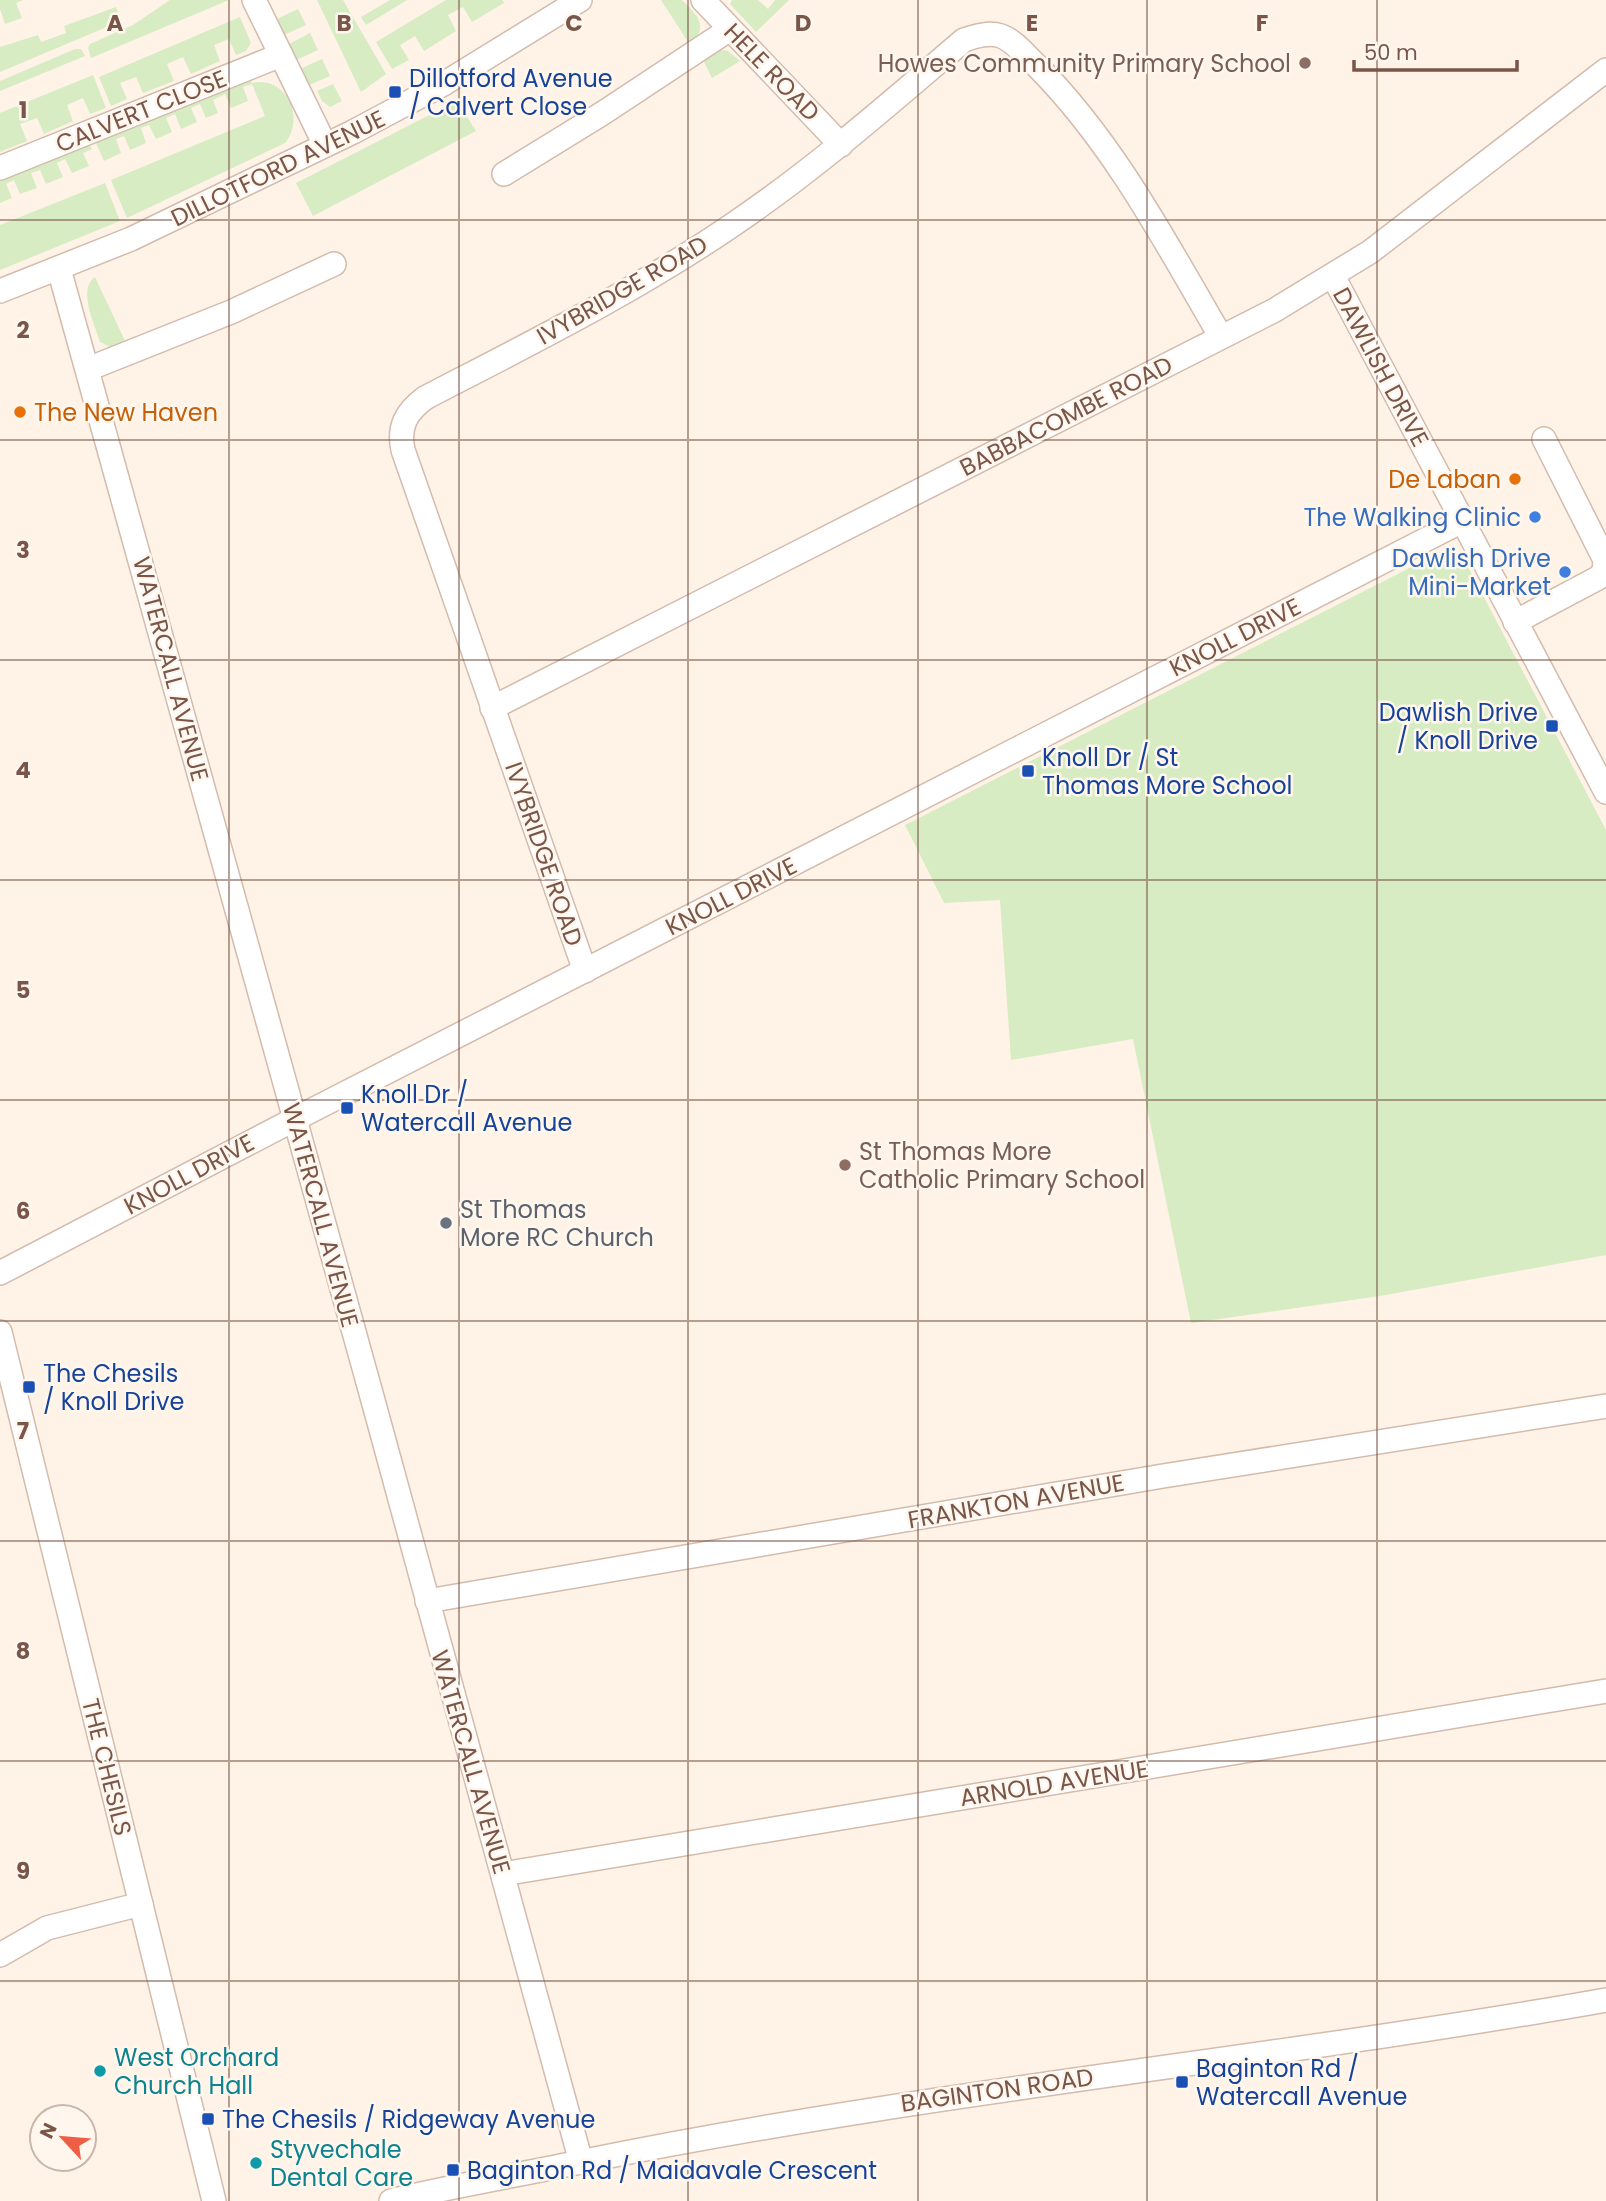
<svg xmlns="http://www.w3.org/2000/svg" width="1606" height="2201" font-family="Poppins,sans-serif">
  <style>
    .green { fill: #d7ecc3 }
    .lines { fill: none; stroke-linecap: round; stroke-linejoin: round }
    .minor-casing { stroke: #d3bbad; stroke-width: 26 }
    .minor { stroke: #fff; stroke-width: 23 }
    .grid { fill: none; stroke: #795649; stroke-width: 2; stroke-opacity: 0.55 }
    .education-dot { fill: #8d6e63; stroke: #fff7ee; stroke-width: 2.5 }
    .transit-dot { fill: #1a4fb4; stroke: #fff7ee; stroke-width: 2.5 }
    .food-dot { fill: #e8710a; stroke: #fff7ee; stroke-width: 2.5 }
    .shop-dot { fill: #3f7fe0; stroke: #fff7ee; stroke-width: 2.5 }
    .worship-dot { fill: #6b7280; stroke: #fff7ee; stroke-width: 2.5 }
    .culture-dot { fill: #0f9aa8; stroke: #fff7ee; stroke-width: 2.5 }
    .labels { text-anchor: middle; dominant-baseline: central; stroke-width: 5; stroke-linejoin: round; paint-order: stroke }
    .education-label { font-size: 24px; fill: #785e54; stroke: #fff7ee; text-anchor: end }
    .street-label { font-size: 24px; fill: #795649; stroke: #fff7ee }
    .transit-label { font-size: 24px; fill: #164399; stroke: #fff7ee; text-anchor: start }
    .food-label { font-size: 24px; fill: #c56008; stroke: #fff7ee; text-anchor: start }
    .shop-label { font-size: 24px; fill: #366cbe; stroke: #fff7ee; text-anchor: end }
    .worship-label { font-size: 24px; fill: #5b616d; stroke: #fff7ee; text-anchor: start }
    .culture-label { font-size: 24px; fill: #0d838f; stroke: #fff7ee; text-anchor: start }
    .grid-label { font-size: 23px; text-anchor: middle; font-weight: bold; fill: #795649; stroke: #fff7ee; stroke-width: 5; stroke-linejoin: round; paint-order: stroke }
  </style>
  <rect width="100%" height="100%" fill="#fef3e6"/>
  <g class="green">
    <polygon points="0,0 23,0 16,3 22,18 5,24 0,9"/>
    <polygon points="170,0 229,0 91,58 88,48 90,44 133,25"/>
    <polygon points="317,0 343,0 386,74 361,92"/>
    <polygon points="390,0 407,0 366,25 361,17"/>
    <polygon points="446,0 502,0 504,3 472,22 463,7 448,15 456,31 424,51 415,36 400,45 409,60 392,69 376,42"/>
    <path d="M661,0H682C697,15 710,26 690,45Z"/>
    <polygon points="732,0 758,0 768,9 775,0 789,0 756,32 730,4"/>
    <polygon points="116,7 121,21 0,72 0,47 38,35 41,42 66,33 64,26"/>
    <polygon points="298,9 306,25 284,35 277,19"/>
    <polygon points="240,17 251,43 246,51 236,55 229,39 214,45 220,61 191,74 183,57 167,64 174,81 143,93 136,77 120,83 127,99 111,106 99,77"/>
    <polygon points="310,33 318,50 296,60 289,44"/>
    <polygon points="75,49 81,49 85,56 0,91 0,81"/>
    <polygon points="724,50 728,51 740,61 712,78 703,60 714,52"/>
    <polygon points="322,59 330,76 307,86 300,69"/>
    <polygon points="93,75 106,108 90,114 83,98 67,105 73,121 44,134 37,118 20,124 27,141 0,152 0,113"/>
    <path d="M249,77L252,83C286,75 306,118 285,143L127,218L111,180L265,116L252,84L243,87L248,101L231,108L225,94L213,100L218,113L206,118L200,104L191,108L197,122L181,129L175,114L166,118L172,132L156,139L149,125L141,128L146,143L130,150L124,136L116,139L121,153L104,161L95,141Z"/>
    <polygon points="333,84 342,101 330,107 322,101 317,91"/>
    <polygon points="457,101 476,131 313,216 296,183"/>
    <polygon points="89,144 92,149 83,153 89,166 72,173 65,159 57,163 63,177 46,184 40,170 31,173 37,188 20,194 14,180 6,184 12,198 0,203 0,181"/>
    <polygon points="105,183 120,221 0,270 0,225"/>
    <path d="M95,277L126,343L112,348L100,342C95,325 77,289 95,277Z"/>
    <polygon points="1449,554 1458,558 1468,567 1606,830 1606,1255 1380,1296 1191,1323 1133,1039 1011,1060 1000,900 944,903 905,825 1435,555"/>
  </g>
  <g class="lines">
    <g class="minor-casing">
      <g id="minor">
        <polyline points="254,0 281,55"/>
        <polyline points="703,0 841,145"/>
        <polyline points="0,168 281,55 325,145"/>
        <polyline points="504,174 603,113 730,29"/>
        <polyline points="59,269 374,1404 581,2162"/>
        <polyline points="1333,276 1606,792"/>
        <polyline points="0,291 131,239 353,132 445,83 580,0"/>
        <polyline points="88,369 231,312 334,264"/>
        <polyline points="1515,622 1598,578 1604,572 1605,560 1544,439"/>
        <polyline points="492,708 1275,310 1370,252 1606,70"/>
        <path d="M585,971L403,450C398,427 406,412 425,398C529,344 634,292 731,226C814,170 889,104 964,40C976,36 989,32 1001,36C1015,41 1027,57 1038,67C1115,145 1166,243 1221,337"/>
        <polyline points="0,1273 295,1119 1462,521"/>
        <polyline points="0,1332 214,2201"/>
        <polyline points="427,1601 1163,1476 1606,1406"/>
        <polyline points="503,1874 1606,1691"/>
        <polyline points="0,1955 47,1928 141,1904"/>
        <path d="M391,2201C455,2185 520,2175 585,2161C923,2092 1267,2060 1606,2000"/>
      </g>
    </g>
    <use href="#minor" class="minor"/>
  </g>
  <path class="grid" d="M229,0V2201M459,0V2201M688,0V2201M918,0V2201M1147,0V2201M1377,0V2201M0,220H1606M0,440H1606M0,660H1606M0,880H1606M0,1100H1606M0,1321H1606M0,1541H1606M0,1761H1606M0,1981H1606"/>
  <g class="education-dot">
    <circle cx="1305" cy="63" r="7"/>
    <circle cx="845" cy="1165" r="7"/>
  </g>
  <g class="transit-dot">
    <rect x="388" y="85" width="14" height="14" rx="3.5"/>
    <rect x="1545" y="719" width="14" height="14" rx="3.5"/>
    <rect x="1021" y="764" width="14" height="14" rx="3.5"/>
    <rect x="340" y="1101" width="14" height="14" rx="3.5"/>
    <rect x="22" y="1380" width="14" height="14" rx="3.5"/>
    <rect x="1175" y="2075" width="14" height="14" rx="3.5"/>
    <rect x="201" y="2112" width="14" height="14" rx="3.5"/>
    <rect x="446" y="2163" width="14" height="14" rx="3.5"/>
  </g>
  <g class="food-dot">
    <circle cx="20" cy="412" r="7"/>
    <circle cx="1515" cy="479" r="7"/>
  </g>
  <g class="shop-dot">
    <circle cx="1535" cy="517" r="7"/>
    <circle cx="1565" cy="572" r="7"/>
  </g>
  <circle class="worship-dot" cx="446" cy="1223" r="7"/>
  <g class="culture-dot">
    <circle cx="100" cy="2071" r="7"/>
    <circle cx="256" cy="2163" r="7"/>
  </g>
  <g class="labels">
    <g class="education-label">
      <text x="1291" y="63">Howes Community Primary School</text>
      <text x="859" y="1151" text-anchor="start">St Thomas More<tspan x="859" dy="28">Catholic Primary School</tspan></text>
    </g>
    <g class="street-label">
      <text transform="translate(772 72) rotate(46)">HELE ROAD</text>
      <text transform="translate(141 111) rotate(-22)">CALVERT CLOSE</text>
      <text transform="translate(278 168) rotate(-26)">DILLOTFORD AVENUE</text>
      <text transform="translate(622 290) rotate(-30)">IVYBRIDGE ROAD</text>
      <text transform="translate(1381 367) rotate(62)">DAWLISH DRIVE</text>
      <text transform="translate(1066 416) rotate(-27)">BABBACOMBE ROAD</text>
      <text transform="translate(1235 637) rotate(-27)">KNOLL DRIVE</text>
      <text transform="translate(171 669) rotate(75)">WATERCALL AVENUE</text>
      <text transform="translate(544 854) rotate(71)">IVYBRIDGE ROAD</text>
      <text transform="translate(731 896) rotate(-27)">KNOLL DRIVE</text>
      <text transform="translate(189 1174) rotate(-28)">KNOLL DRIVE</text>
      <text transform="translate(321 1215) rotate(75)">WATERCALL AVENUE</text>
      <text transform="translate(1016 1501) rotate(-10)">FRANKTON AVENUE</text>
      <text transform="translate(471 1762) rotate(74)">WATERCALL AVENUE</text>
      <text transform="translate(107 1767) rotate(76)">THE CHESILS</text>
      <text transform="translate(1054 1783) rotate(-9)">ARNOLD AVENUE</text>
      <text transform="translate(997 2090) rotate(-8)">BAGINTON ROAD</text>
    </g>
    <g class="transit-label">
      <text x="409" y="78">Dillotford Avenue<tspan x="409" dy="28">/ Calvert Close</tspan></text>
      <text x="1538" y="712" text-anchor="end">Dawlish Drive<tspan x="1538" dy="28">/ Knoll Drive</tspan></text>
      <text x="1042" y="757">Knoll Dr / St<tspan x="1042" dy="28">Thomas More School</tspan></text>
      <text x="361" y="1094">Knoll Dr /<tspan x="361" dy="28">Watercall Avenue</tspan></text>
      <text x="43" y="1373">The Chesils<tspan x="43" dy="28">/ Knoll Drive</tspan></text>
      <text x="1196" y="2068">Baginton Rd /<tspan x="1196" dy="28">Watercall Avenue</tspan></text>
      <text x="222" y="2119">The Chesils / Ridgeway Avenue</text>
      <text x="467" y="2170">Baginton Rd / Maidavale Crescent</text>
    </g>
    <g class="food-label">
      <text x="34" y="412">The New Haven</text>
      <text x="1501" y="479" text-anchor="end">De Laban</text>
    </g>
    <g class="shop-label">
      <text x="1521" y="517">The Walking Clinic</text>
      <text x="1551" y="558">Dawlish Drive<tspan x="1551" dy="28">Mini-Market</tspan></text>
    </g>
    <g class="worship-label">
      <text x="460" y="1209">St Thomas<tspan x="460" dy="28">More RC Church</tspan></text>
    </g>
    <g class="culture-label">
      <text x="114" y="2057">West Orchard<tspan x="114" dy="28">Church Hall</tspan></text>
      <text x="270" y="2149">Styvechale<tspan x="270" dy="28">Dental Care</tspan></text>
    </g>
  </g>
  <g class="grid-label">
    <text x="115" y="31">A</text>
    <text x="344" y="31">B</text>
    <text x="574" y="31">C</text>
    <text x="803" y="31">D</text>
    <text x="1032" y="31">E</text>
    <text x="1262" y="31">F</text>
    <text x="23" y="118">1</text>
    <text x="23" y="338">2</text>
    <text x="23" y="558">3</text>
    <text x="23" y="778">4</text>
    <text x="23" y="998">5</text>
    <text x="23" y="1219">6</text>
    <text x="23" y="1439">7</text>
    <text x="23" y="1659">8</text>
    <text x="23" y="1879">9</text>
  </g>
  <g transform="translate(63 2138) rotate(296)"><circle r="33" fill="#fff7ee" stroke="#c9b7ac" stroke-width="2"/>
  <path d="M0-5L12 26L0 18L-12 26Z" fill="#ee5e44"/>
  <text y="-10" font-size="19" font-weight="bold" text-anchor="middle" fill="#795649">N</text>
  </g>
  <path d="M1354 60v10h163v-10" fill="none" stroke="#795649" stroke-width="3.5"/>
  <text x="1364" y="60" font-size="21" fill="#795649" stroke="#fff7ee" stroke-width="5" paint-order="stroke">50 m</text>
</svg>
